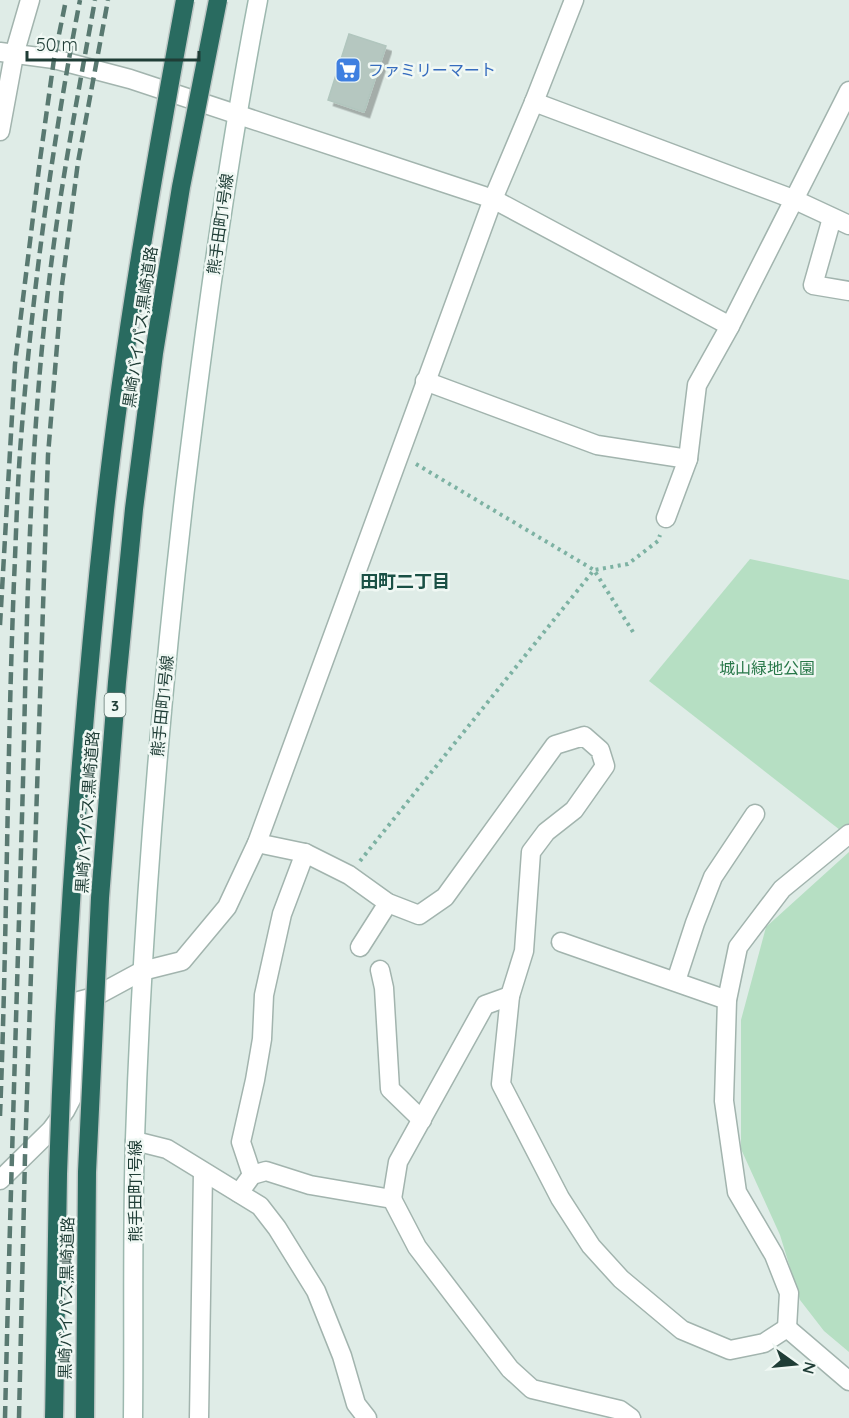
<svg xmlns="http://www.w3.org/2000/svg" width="849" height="1418" font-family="Quicksand,'Noto Sans JP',sans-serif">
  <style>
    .green { fill: #b6dfc3 }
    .building { fill: #b5c7c0; stroke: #b1c6be; stroke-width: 1.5; filter: url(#shadow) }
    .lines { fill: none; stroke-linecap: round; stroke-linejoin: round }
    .street-casing { stroke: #a2b4ae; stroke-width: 21 }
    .secondary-casing { stroke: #9db8af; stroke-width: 21 }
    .path { stroke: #7db2a3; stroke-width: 4; stroke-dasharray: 3 4.5; stroke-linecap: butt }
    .street { stroke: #fff; stroke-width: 18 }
    .secondary { stroke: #fff; stroke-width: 18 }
    .rail { stroke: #597971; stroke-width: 4.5; stroke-dasharray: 12 6; stroke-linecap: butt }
    .highway-bridge-casing { stroke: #c0c9c7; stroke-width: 21; stroke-linecap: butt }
    .highway-bridge { stroke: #296b60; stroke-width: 18 }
    .labels { text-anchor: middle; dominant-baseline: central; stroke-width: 5; stroke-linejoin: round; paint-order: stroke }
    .shield { fill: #f0f8f4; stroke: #5e756f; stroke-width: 1.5 }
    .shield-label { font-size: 15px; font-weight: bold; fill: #1f3d36 }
    .shop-label { font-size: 16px; fill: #366cbe; stroke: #f0f8f4; text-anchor: start }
    .street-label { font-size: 16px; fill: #1f3d36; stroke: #f0f8f4 }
    .park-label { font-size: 16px; fill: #277748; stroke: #f0f8f4 }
    .neighbourhood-label { font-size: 18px; font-weight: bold; fill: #1a5045; stroke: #f0f8f4 }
  </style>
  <defs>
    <filter id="shadow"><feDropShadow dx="5.5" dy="5.5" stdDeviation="0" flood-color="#0004"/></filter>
  </defs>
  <rect width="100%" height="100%" fill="#dfece7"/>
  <g class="green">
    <polygon points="750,559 849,580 849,837 649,681"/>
    <polygon points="849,852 849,1352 824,1331 800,1300 780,1235 741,1149 741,1020 766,927"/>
  </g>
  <polygon class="building" points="349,34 386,46 364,112 328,100"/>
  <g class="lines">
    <g class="street-casing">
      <g id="street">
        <polyline points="0,52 54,59 130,79 493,199 730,326"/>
        <polyline points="534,102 793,199 849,225"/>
        <polyline points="0,131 14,55 30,0"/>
        <polyline points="832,218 813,285 849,291"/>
        <polyline points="425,381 597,445 688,459"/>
        <polyline points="666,518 688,459 697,385 730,326 849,91"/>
        <polyline points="257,843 305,853 349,875 388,903 419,915 445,897 555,745 584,736 600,750 605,766 574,810 546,832 531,852 524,951 510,996 501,1084 560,1198 591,1246 621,1279 682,1330 730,1350 764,1343 787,1328"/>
        <polyline points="561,942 727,1000"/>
        <polyline points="360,947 388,903"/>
        <polyline points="380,970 384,988 390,1089 422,1120"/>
        <polyline points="676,981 695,923 713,877 755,814"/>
        <polyline points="135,1141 167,1149 260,1206 277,1228 316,1291 342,1356 356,1404 367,1418"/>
        <polyline points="252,1175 241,1142 255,1080 262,1039 264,995 282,914 305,853"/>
        <polyline points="0,1180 51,1130 65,1111 75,1092 77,1019 79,1001 94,997 142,971 182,961 227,907 257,843 493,199 534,102 574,0"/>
        <polyline points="239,1193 252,1175 266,1171 310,1185 392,1199 417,1247 510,1369 532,1389 620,1410 631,1418"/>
        <polyline points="392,1199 398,1162 485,1005 510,996"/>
        <polyline points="787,1328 789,1293 774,1255 737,1192 724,1101 727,1000 738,947 782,889 849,834"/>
        <polyline points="787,1328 849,1381"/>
        <polyline points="199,1418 203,1172"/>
      </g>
    </g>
    <g class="secondary-casing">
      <path id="secondary" d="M133,1418C134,1325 132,1232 135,1139C142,921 160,705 185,489C205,325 227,162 258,0"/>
    </g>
    <g class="path">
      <polyline points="416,464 594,570 633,632"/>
      <polyline points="360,861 594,570 628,564 658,541 660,535"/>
    </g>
    <use href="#street" class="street"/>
    <use href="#secondary" class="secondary"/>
    <g class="rail">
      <polyline points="0,625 15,364 40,160 54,59 66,0"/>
      <path d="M0,1116C7,938 7,759 14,581C16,538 17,495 20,452C31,301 51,149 80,0"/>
      <path d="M5,1418C10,1206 17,994 23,782C27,615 29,448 49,282C60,188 78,94 95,0"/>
      <polyline points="19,1418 25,1156 48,455 62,285 78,162 108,0"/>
    </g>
    <g class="highway-bridge-casing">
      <g id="highway-bridge">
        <path d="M54,1418C56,1337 56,1256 58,1174C65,953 81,730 105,510C124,339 154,169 185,0"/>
        <polyline points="85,1418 87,1172 100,898 117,682 134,509 154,353 181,187 218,0"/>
      </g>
    </g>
    <use href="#highway-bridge" class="highway-bridge"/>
  </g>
  <defs>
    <g id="supermarket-square" transform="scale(1.35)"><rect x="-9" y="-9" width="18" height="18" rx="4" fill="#3f7fe0" stroke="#f0f8f4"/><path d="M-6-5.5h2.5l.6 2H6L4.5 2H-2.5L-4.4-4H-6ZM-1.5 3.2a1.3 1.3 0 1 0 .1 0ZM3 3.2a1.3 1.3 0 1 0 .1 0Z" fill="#fff"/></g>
  </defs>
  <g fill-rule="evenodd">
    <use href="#supermarket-square" x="348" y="70"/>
  </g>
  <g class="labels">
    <rect class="shield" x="104.5" y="693" width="21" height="24" rx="4.5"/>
    <g class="shield-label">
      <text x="115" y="705">3</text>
    </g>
    <g class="shop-label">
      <text x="368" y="70">ファミリーマート</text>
    </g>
    <g class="street-label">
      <text transform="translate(220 224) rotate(-82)">熊手田町1号線</text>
      <text transform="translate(140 327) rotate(-82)">黒崎バイパス;黒崎道路</text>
      <text transform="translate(162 706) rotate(-84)">熊手田町1号線</text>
      <text transform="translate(87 812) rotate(-86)">黒崎バイパス;黒崎道路</text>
      <text transform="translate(135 1191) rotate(-90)">熊手田町1号線</text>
      <text transform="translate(66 1298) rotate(-89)">黒崎バイパス;黒崎道路</text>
    </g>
    <g class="park-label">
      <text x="767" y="668">城山緑地公園</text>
    </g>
    <g class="neighbourhood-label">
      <text x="405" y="581">田町二丁目</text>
    </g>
  </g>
  <g transform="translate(795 1364) rotate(105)" stroke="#f0f8f4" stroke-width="4.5" paint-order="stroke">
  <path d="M0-4.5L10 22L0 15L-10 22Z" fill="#1f3d36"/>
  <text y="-9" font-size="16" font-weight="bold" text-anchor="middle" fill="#1f3d36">N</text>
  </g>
  <path d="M27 51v9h172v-9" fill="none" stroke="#1f3d36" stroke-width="3"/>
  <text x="36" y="51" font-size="18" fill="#1f3d36" stroke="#f0f8f4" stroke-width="4.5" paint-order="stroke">50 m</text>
</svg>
